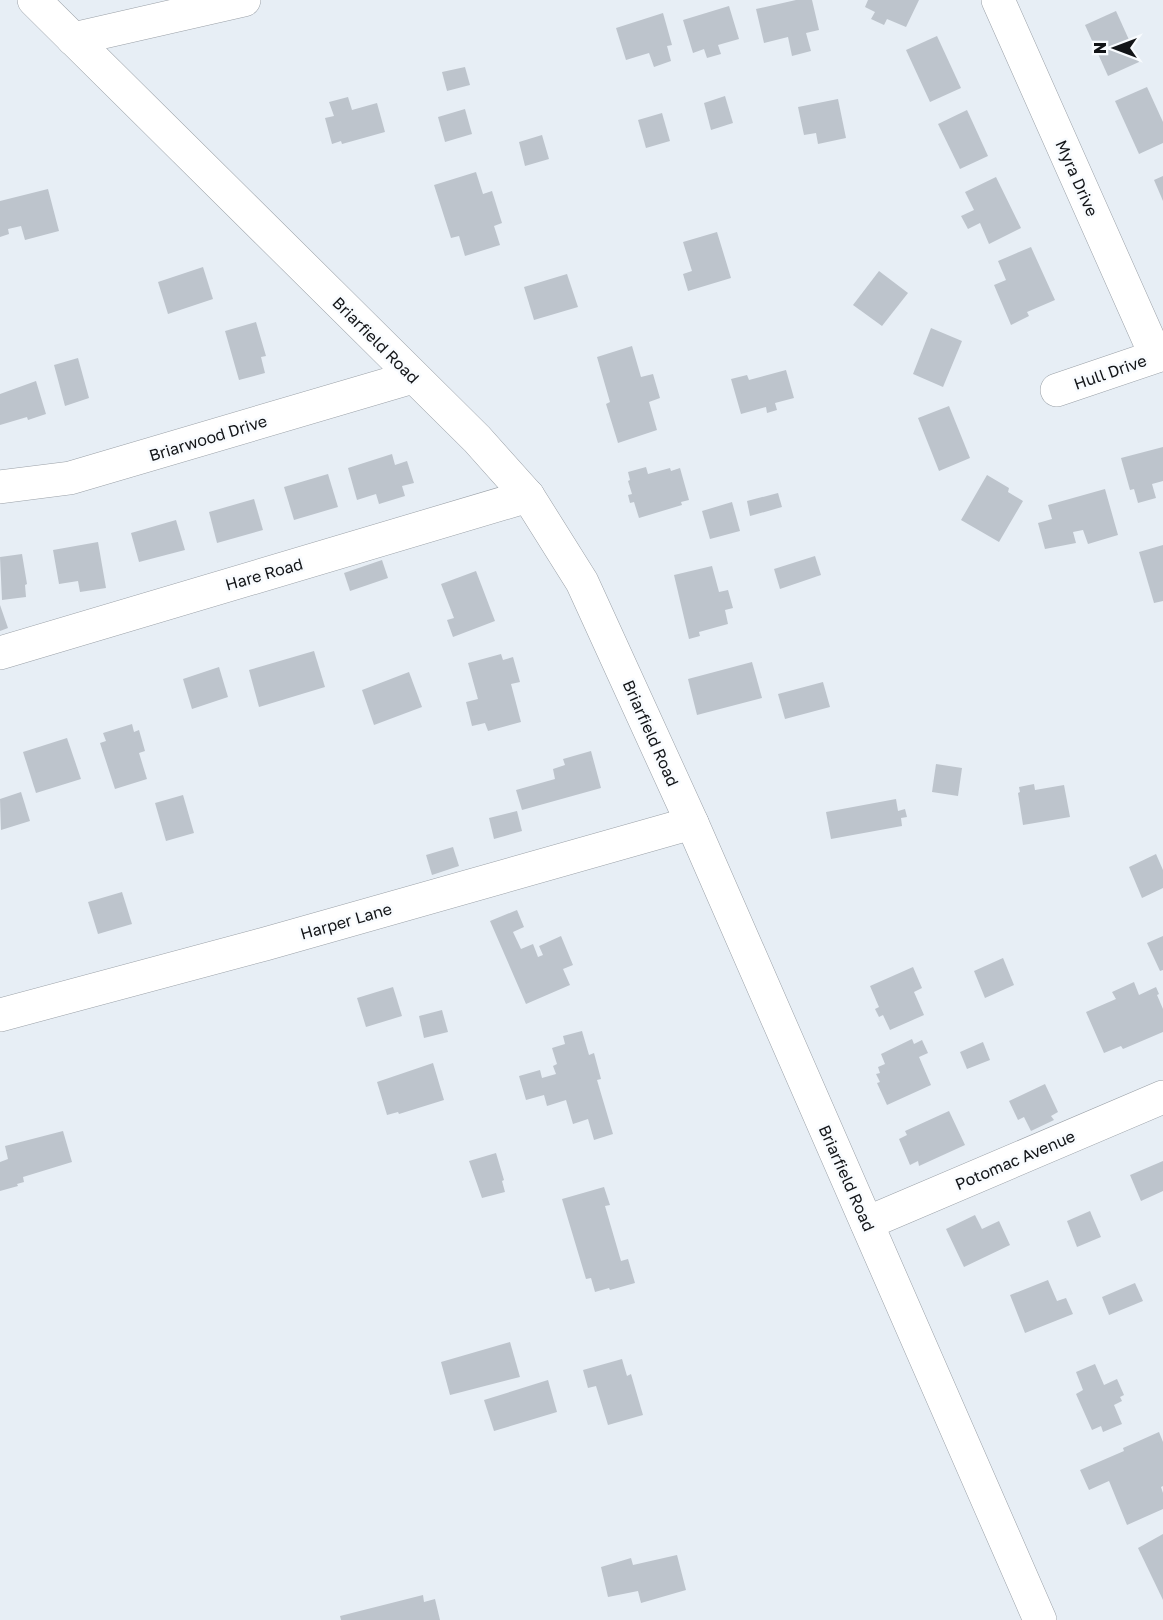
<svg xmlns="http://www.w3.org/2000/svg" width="1163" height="1620" font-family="'Golos Text',sans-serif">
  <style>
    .building { fill: #bdc4cc }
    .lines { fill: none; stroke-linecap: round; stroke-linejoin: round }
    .minor-casing { stroke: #9aa0a7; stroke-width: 34 }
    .major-casing { stroke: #9aa0a7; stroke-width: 34 }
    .minor { stroke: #fff; stroke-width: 33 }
    .major { stroke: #fff; stroke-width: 33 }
    .labels { text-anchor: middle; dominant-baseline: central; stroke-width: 5; stroke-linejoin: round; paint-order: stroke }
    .street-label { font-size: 16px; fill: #121417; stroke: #f8fbfe }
  </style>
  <rect width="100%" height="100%" fill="#e7eef5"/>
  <g class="building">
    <polygon points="796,0 812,0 819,30 806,33 811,51 792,56 788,37 764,43 756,9"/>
    <polygon points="868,0 919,0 906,27 887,19 884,25 871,19 875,12 865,7"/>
    <polygon points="729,6 739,39 718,45 721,54 707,58 704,49 693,53 683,20"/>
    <polygon points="1116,11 1139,62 1108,76 1085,25"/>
    <polygon points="663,13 672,45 667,46 671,61 654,67 649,53 626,60 616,28"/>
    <polygon points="937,36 961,88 930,102 906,50"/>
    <polygon points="465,67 470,85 447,91 442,72"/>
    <polygon points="1147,87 1163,122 1163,143 1139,154 1115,101"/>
    <polygon points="725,96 733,123 711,130 704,103"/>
    <polygon points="348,97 352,110 377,103 385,132 342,144 341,141 332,144 325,118 334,116 329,102"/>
    <polygon points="838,99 846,138 818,144 816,133 804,135 798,107"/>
    <polygon points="465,109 472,134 445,142 438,117"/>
    <polygon points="967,110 988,156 960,169 938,124"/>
    <polygon points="662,113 670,141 646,148 638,120"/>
    <polygon points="542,135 549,159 525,166 519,142"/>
    <polygon points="476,172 483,194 492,191 502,223 494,226 500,245 465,256 459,236 451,238 434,185"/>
    <polygon points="1163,176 1163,201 1154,180"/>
    <polygon points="996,177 1021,228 989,244 980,223 968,229 961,216 974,210 965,192"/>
    <polygon points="48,189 59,231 25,240 21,226 8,229 9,234 0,237 0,201"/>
    <polygon points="717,232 731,278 688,291 683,274 692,271 683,242"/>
    <polygon points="1031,247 1055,300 1027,312 1029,316 1011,325 994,285 1006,280 998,261"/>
    <polygon points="203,267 213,299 168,314 158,282"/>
    <polygon points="879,271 908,293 882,326 853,305"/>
    <polygon points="567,274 578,307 534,320 524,287"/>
    <polygon points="256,322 266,356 261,357 265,373 239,380 225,331"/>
    <polygon points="931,328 962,341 943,387 913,374"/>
    <polygon points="632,346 641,377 653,374 660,398 649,402 657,430 618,443 606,404 610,402 597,357"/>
    <polygon points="78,358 89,398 65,406 54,365"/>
    <polygon points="786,370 794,398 775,403 777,410 767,413 766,407 741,414 731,379 747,375 749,380"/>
    <polygon points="36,381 46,414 28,420 27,417 0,425 0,394"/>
    <polygon points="949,406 970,458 939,471 918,418"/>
    <polygon points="1163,447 1163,481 1152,484 1156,498 1138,503 1134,489 1130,490 1121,458"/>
    <polygon points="392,454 395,465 407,461 414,483 402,486 405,496 379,504 376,494 357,500 348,468"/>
    <polygon points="646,467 648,474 670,468 671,471 680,468 689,500 681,502 682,505 639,518 634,502 630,503 628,495 632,494 628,481 630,480 628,472"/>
    <polygon points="328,474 338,507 294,520 284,487"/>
    <polygon points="987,475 1009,488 1008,492 1023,501 999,542 961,520"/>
    <polygon points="1105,489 1118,535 1088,544 1083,530 1073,532 1076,543 1045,549 1038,523 1052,519 1048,505"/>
    <polygon points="778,493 782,507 750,516 747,501"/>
    <polygon points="254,499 263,530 217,543 209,512"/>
    <polygon points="732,502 740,531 710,539 702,511"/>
    <polygon points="176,520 185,550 139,562 131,533"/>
    <polygon points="98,542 106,588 80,592 78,581 59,584 53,550"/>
    <polygon points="1163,545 1163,601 1154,603 1139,552"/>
    <polygon points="22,554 27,584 25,585 26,597 2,600 0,557"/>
    <polygon points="815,556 821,575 780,589 774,569"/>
    <polygon points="382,560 388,578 350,591 344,573"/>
    <polygon points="712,566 719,592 728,590 733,608 725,610 728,624 699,632 700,636 689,639 674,575"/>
    <polygon points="476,571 495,621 453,637 447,620 454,618 441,584"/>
    <polygon points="0,605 8,628 0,631"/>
    <polygon points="314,651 325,687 259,707 249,670"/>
    <polygon points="501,654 503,660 513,657 520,682 511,684 521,722 488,731 485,723 472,726 466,702 478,699 468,663"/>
    <polygon points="752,662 762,698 697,715 688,679"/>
    <polygon points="219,667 228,697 192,709 183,679"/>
    <polygon points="409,672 422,707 374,725 362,690"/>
    <polygon points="823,682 830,707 785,719 778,694"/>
    <polygon points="132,724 134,732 139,730 145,751 139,753 147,779 115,789 100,743 106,741 103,733"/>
    <polygon points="67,738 81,779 36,793 23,752"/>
    <polygon points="591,751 601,788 522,810 516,790 555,779 553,769 565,765 563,759"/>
    <polygon points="936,764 962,768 958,796 932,792"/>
    <polygon points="1034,784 1035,790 1064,785 1070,817 1023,825 1018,793 1020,792 1019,787"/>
    <polygon points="21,792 30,821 1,830 0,799"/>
    <polygon points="183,795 194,833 166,841 155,803"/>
    <polygon points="896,799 898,811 905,809 907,817 901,818 902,826 831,839 826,812"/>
    <polygon points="517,811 522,831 494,839 489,818"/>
    <polygon points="453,847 459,866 432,875 426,855"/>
    <polygon points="1156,854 1163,870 1163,888 1142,898 1129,867"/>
    <polygon points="122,892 132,924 98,934 88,902"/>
    <polygon points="517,910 524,927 513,932 521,949 533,944 538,957 543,955 539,946 561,936 573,965 563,969 570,985 526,1004 490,921"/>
    <polygon points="1163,936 1163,970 1160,971 1147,943"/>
    <polygon points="1003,958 1014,985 985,998 974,971"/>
    <polygon points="913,967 922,988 914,992 924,1015 890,1030 883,1015 879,1017 875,1009 879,1007 870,986"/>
    <polygon points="1134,982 1139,995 1156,987 1159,994 1157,995 1163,1009 1163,1032 1123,1049 1121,1046 1104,1053 1086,1012 1116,999 1112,992"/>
    <polygon points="393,987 402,1016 366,1027 357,998"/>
    <polygon points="442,1010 448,1032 424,1038 419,1016"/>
    <polygon points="582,1031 589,1055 594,1053 601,1079 597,1080 613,1134 594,1140 588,1119 573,1124 566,1100 547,1106 544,1095 526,1100 519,1076 540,1070 542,1078 556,1074 553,1066 557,1064 552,1048 565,1044 563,1036"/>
    <polygon points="912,1039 914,1044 922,1040 928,1053 919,1057 931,1085 887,1105 877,1083 880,1082 876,1074 880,1073 878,1067 885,1064 881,1054"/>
    <polygon points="983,1042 990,1060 967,1069 960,1052"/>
    <polygon points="433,1063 444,1100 399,1114 398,1112 387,1115 377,1082"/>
    <polygon points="1045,1084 1058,1112 1051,1116 1054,1120 1031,1131 1024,1117 1018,1120 1009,1101"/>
    <polygon points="949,1111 965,1145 919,1166 918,1161 910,1165 899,1139 907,1135 905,1131"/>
    <polygon points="63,1131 72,1162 23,1177 24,1182 17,1184 18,1186 0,1191 0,1162 8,1159 5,1146"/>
    <polygon points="496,1153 504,1180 502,1181 505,1192 482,1198 469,1161"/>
    <polygon points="1163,1161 1163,1191 1141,1201 1130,1175"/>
    <polygon points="604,1187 610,1205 605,1206 621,1261 628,1259 635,1283 610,1290 609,1288 595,1292 591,1278 586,1279 562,1199"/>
    <polygon points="1090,1211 1101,1237 1077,1247 1067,1221"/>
    <polygon points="975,1215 982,1229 999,1221 1010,1245 964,1267 946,1229"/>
    <polygon points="1048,1280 1057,1301 1066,1298 1073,1314 1025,1333 1010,1295"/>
    <polygon points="1135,1283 1143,1301 1109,1315 1102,1297"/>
    <polygon points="510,1342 520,1377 450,1395 441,1362"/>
    <polygon points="622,1359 627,1376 631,1374 643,1415 608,1425 596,1386 588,1388 583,1370"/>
    <polygon points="1095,1364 1104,1385 1117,1379 1124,1395 1120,1397 1122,1401 1114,1405 1122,1424 1103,1432 1101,1426 1092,1430 1076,1394 1083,1390 1076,1372"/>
    <polygon points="548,1380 557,1412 494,1431 484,1400"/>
    <polygon points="1159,1432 1163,1442 1163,1486 1161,1487 1163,1493 1163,1509 1127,1525 1109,1481 1089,1490 1080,1470 1124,1451 1123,1448"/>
    <polygon points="1163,1534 1163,1600 1138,1548"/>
    <polygon points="677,1555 686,1590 641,1603 638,1591 608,1597 601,1567 631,1558 633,1565"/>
    <polygon points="423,1595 424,1602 435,1599 440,1620 341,1620 340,1616"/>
  </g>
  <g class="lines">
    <g class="minor-casing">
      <g id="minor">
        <polyline points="998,0 1156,356"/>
        <polyline points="73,39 244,0"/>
        <polyline points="1057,390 1163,354"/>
        <polyline points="0,487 70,478 413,377"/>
        <polyline points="0,653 528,496"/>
        <polyline points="0,1015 265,944 692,823"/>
        <polyline points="867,1223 1163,1097"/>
      </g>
    </g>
    <g class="major-casing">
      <polyline id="major" points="34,0 477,439 528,496 582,582 692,823 1040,1620"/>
    </g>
    <use href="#minor" class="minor"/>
    <use href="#major" class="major"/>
  </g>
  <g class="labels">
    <g class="street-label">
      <text transform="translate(1077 178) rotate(66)">Myra Drive</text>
      <text transform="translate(376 340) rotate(45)">Briarfield Road</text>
      <text transform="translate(1110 372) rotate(-19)">Hull Drive</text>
      <text transform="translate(208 438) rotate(-17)">Briarwood Drive</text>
      <text transform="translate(264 574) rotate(-16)">Hare Road</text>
      <text transform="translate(651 733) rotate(66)">Briarfield Road</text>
      <text transform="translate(346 921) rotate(-16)">Harper Lane</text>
      <text transform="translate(1015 1160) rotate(-23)">Potomac Avenue</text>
      <text transform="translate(847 1178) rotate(66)">Briarfield Road</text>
    </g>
  </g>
  <g transform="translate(1115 48) rotate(270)" stroke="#f8fbfe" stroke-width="4.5" paint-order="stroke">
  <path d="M0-4.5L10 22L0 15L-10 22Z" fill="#121417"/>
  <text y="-9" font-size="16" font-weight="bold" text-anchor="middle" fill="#121417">N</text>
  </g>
</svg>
